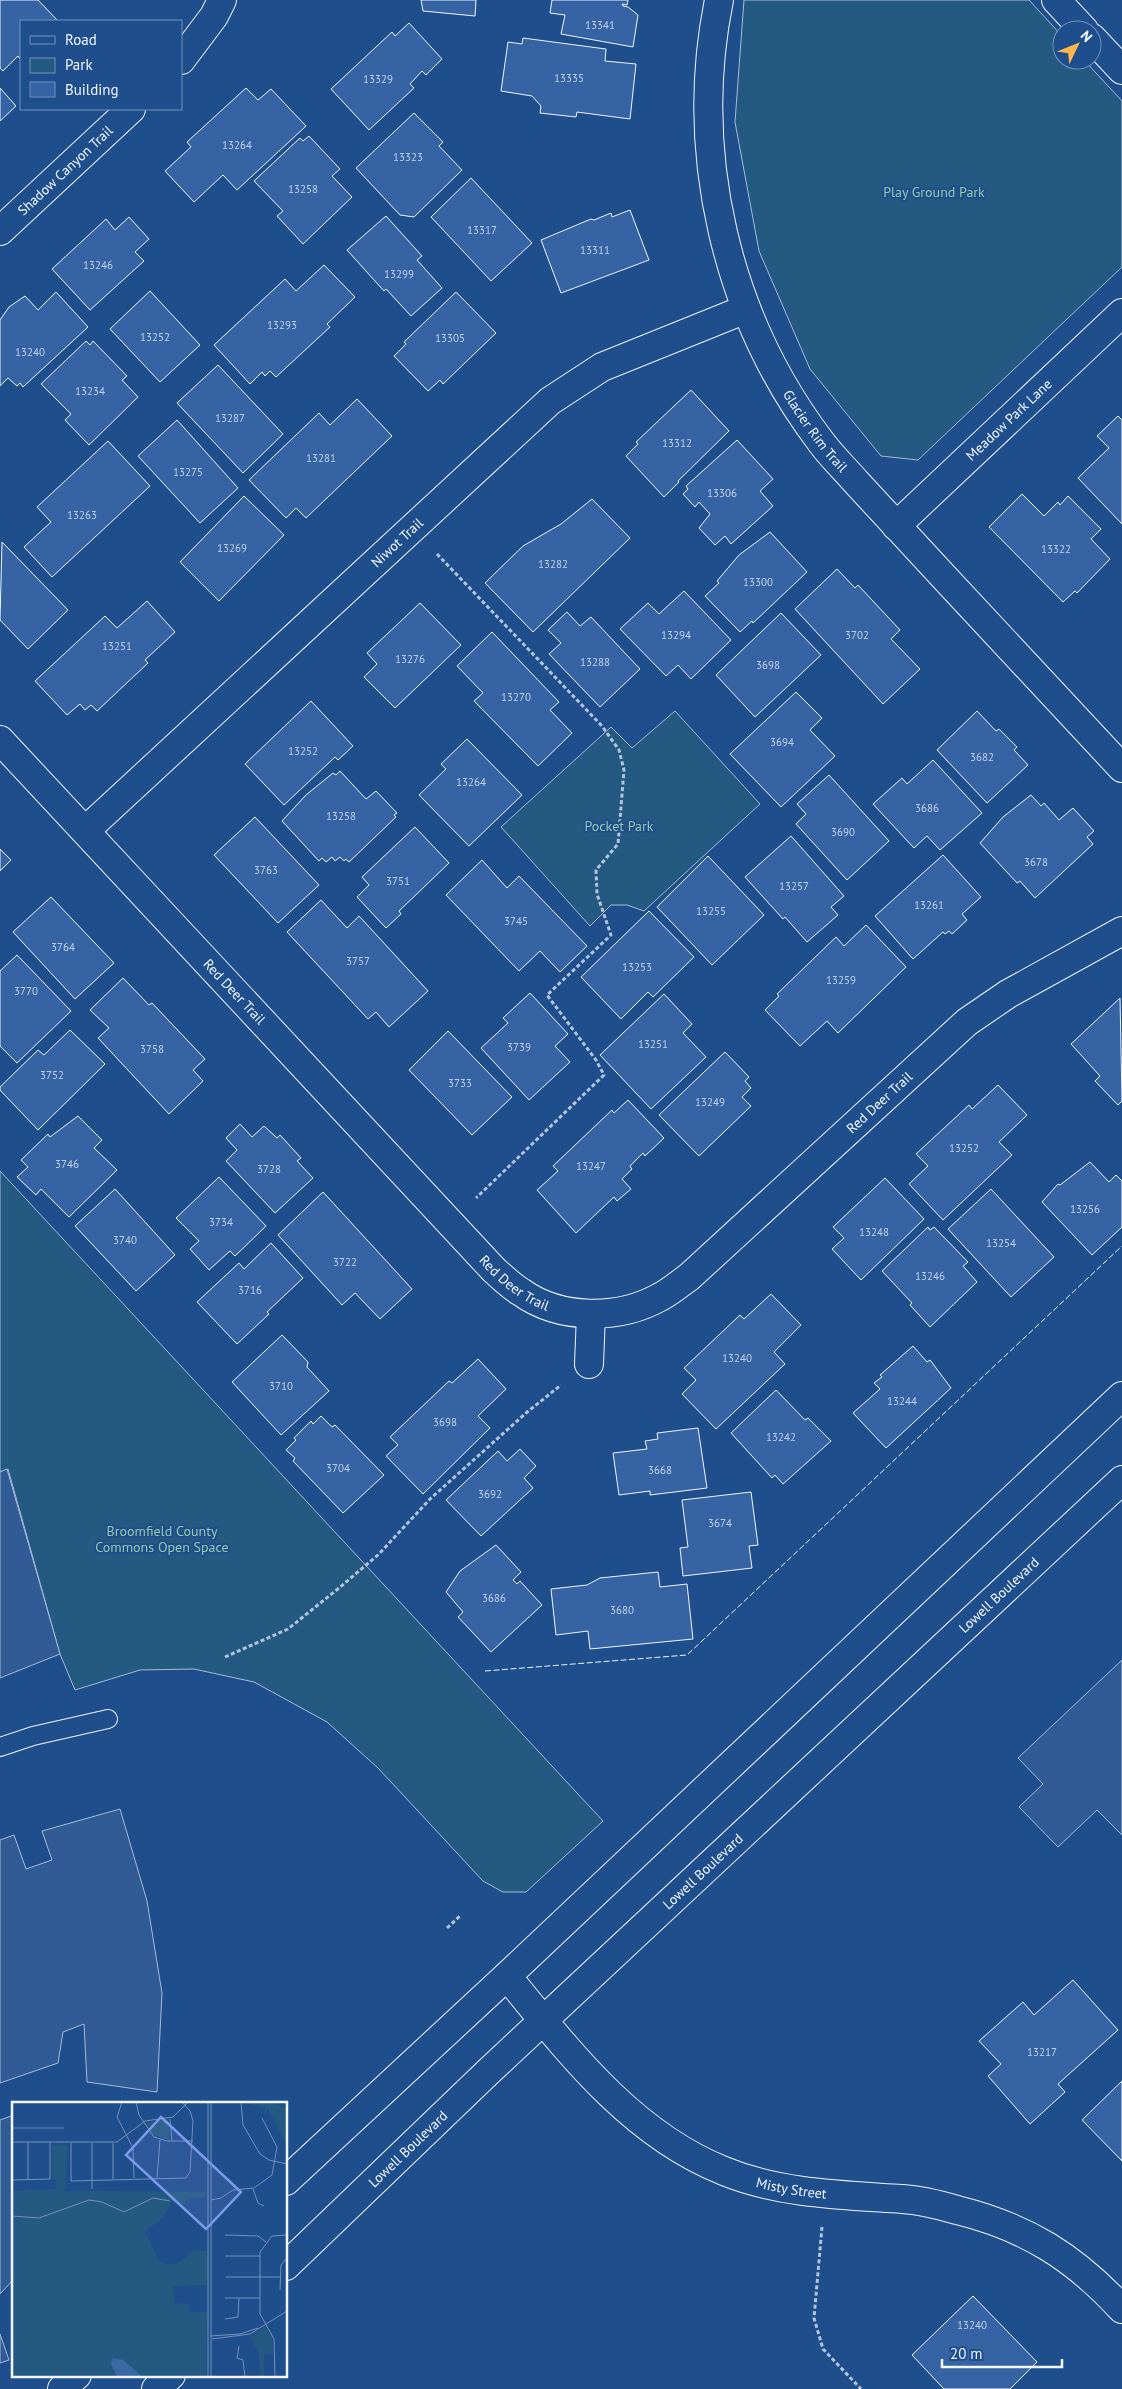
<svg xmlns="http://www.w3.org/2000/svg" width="1122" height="2389" font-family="'PT Sans',sans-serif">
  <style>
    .green { fill: #245a82; stroke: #a8bbd7 }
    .parking { fill: #305b95; stroke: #a8bbd7 }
    .building { fill: #3563a3; stroke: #f2f6ff }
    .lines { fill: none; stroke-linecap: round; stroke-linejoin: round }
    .service-casing { stroke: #f2f6ff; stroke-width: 20 }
    .minor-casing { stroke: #f2f6ff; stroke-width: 30 }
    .secondary-casing { stroke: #f2f6ff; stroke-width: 30 }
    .path { stroke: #b3c4dc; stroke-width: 3; stroke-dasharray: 4 2.5; stroke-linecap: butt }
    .service { stroke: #1f4e8c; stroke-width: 18 }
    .minor { stroke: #1f4e8c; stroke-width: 28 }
    .secondary { stroke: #1f4e8c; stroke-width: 28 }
    .fence { stroke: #f2f6ff; stroke-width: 1; stroke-dasharray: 6 2.5; stroke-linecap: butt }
    .labels { text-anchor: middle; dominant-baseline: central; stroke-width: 4; stroke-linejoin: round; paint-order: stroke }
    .number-label { font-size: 11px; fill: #c3d1e8 }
    .street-label { font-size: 14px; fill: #f2f6ff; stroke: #1f4e8c }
    .park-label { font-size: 14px; fill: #97c8a6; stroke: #1f4e8c }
    .inset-river { fill: none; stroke: #3b69a3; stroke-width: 2.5 }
    .inset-road { fill: none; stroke: #7391ba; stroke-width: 1 }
    .view { fill: #7d9aea; fill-opacity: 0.15; stroke: #7d9aea; stroke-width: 2.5 }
    .inset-edge { fill: none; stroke: #f2f6ff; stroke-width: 2.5 }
  </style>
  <rect width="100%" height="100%" fill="#1f4e8c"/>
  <g class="green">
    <polygon points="744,0 1029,0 1062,36 1062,60 1084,60 1122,101 1122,267 918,460 881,456 810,369 759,251 735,122"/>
    <polygon points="675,711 760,804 644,911 627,905 611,905 590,926 501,827 611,727 632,748"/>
    <polygon points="0,1171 603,1821 526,1892 503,1892 483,1881 378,1768 327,1722 254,1682 194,1669 140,1670 75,1690 60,1654 8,1469 0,1472"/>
  </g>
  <g class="parking">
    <polygon points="7,1469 60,1654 0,1678 0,1472"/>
    <polygon points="1122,1660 1122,1835 1097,1810 1058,1847 1019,1807 1043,1784 1018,1758"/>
    <polygon points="120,1809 147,1901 162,1993 157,2092 87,2082 84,2024 63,2032 58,2063 0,2083 0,1840 14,1835 26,1869 52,1860 42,1831"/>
    <polygon points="14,2115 14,2279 0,2294 0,2120"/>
    <polygon points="0,2334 9,2360 0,2363"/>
  </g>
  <g class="building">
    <polygon points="0,0 38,0 58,21 21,21 21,60 18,56 3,71 0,68"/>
    <polygon points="421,0 476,0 475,16 423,11"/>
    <polygon points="552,0 628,0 627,5 622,4 623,6 628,7 638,15 633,47 561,34 565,15 550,13"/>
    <polygon points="409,23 442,59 426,75 422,71 410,84 414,88 369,130 331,89 392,32 395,36"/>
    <polygon points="523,38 606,49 605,61 636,64 630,119 577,112 576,117 540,113 541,106 532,96 501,91 508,42 522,44"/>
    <polygon points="0,88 16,106 0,121"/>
    <polygon points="246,88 258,100 271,89 306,126 237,190 223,175 194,202 165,171 191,147 187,142"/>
    <polygon points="414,113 443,142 439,146 462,170 414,217 400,215 356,168"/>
    <polygon points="309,136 340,169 332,176 352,197 303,244 277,216 283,211 254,181 300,138 303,141"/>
    <polygon points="471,178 532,243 491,281 431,217"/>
    <polygon points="630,210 649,260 561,293 541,240 591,219 594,220 611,213 612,217"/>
    <polygon points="386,216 422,256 417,260 442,288 411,316 386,289 384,291 347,250"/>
    <polygon points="129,217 149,239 135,252 144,261 90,310 52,269 106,219 115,230"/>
    <polygon points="324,265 355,297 327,324 330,327 276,377 270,371 265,376 262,372 250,384 214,345 285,279 296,291"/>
    <polygon points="150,291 200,345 160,382 110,329"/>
    <polygon points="56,292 88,327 23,387 20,383 17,386 8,378 0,386 0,320 9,307 25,296 38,310"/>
    <polygon points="456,292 496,333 443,384 440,380 428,391 394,356 406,344 404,342"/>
    <polygon points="86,341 90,345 93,341 127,376 122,380 138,397 89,445 65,420 71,414 41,384"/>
    <polygon points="218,365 283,434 243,473 177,403"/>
    <polygon points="691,390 729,431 678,481 679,482 664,497 626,456 638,444 636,442"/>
    <polygon points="357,399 392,436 306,518 296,508 286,518 249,480 319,413 330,425"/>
    <polygon points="1118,416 1122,420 1122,524 1078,478 1109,448 1097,436"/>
    <polygon points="177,420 238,488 200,523 138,456"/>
    <polygon points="737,440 773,479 760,491 773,506 731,544 725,536 715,545 699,528 710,514 699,502 695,507 683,494 688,489 686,486"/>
    <polygon points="108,441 150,486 52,577 24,547 51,522 37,507"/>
    <polygon points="1022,494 1044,516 1058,502 1060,505 1068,496 1101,529 1091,539 1110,559 1077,593 1075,591 1063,602 989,527"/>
    <polygon points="244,496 284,535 219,601 180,562"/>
    <polygon points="592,499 630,538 533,632 485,583 523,546 561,524"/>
    <polygon points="770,532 807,572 753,623 752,621 740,632 705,596 719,583 717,581 739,555"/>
    <polygon points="2,542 68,610 28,649 0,620"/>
    <polygon points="837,569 855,588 858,585 900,630 891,639 920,669 883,704 795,609"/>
    <polygon points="684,591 731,640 691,679 678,665 666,676 620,629 648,603 659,614"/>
    <polygon points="147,601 175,632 145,660 148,663 97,711 91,705 85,710 80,704 67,715 35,681 105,616 117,628"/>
    <polygon points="420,603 461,645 395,708 364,677 377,664 367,653"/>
    <polygon points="567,612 580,626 591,617 640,669 600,707 549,654 561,643 548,630"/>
    <polygon points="781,613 821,655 755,717 716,675"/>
    <polygon points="492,632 559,702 550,710 572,733 538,766 474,701 483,693 457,666"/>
    <polygon points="796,692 822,718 810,730 835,756 781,807 730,754"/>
    <polygon points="311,701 353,746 338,760 335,757 284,805 245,764"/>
    <polygon points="977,711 996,731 999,729 1017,747 1014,750 1028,765 987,803 937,750"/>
    <polygon points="467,739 522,795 469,846 419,795 446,769 441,764"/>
    <polygon points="933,760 982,813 940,850 927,836 914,848 873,804 902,778 907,784"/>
    <polygon points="340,771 366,799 376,791 397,813 394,815 396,817 349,862 346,859 344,861 340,857 335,861 332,857 326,862 322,858 319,861 282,821 306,795 333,773 336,775"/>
    <polygon points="829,775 889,841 847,880 796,824 806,814 797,804"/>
    <polygon points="1031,795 1041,806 1044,803 1059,820 1073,808 1094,831 1087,837 1093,844 1035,898 1020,881 1017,883 980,843 1003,817"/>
    <polygon points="255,817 319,885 278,923 214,855"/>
    <polygon points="415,827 449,863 399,911 401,914 386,928 357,897 369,885 362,877"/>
    <polygon points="791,836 844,896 831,907 838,915 807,942 785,917 783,919 745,877"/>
    <polygon points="0,849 11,860 0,871"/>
    <polygon points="943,855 981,897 962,914 967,920 952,934 949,931 945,934 943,932 913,959 875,916"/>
    <polygon points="708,856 764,915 712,965 657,907"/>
    <polygon points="482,860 507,888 519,876 587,946 560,972 540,951 519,971 446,895"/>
    <polygon points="51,897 114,963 75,999 13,932"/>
    <polygon points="321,900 347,928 359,916 428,991 389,1027 376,1012 368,1019 287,932"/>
    <polygon points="649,911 694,957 653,997 648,992 621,1019 581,977"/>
    <polygon points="866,925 906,967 838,1033 827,1021 800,1046 765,1010 779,996 777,994 836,937 844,946"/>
    <polygon points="17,955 71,1011 17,1063 0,1046 0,971"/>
    <polygon points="123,978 149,1005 152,1003 205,1059 193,1070 203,1081 169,1114 98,1038 109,1028 90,1010"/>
    <polygon points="530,993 568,1034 555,1046 570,1062 529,1100 481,1048 508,1023 503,1018"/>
    <polygon points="664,994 692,1024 683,1033 706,1057 651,1109 600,1055"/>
    <polygon points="1120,998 1122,1101 1118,1105 1095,1081 1100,1076 1071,1044"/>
    <polygon points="70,1030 105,1064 38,1130 0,1090 0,1087 38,1050 44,1055"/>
    <polygon points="448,1031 512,1097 472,1135 409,1070"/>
    <polygon points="725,1052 749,1077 745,1081 751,1088 742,1097 751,1106 699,1156 659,1115"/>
    <polygon points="998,1085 1027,1115 999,1142 1012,1155 943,1220 909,1184 928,1166 916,1154 969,1105 972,1109"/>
    <polygon points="628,1100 664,1138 645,1156 643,1153 630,1166 632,1169 622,1179 631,1189 617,1201 614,1197 576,1233 537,1190 558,1171 553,1166 612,1110 614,1113"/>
    <polygon points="78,1116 102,1140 94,1148 117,1170 69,1217 41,1189 36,1195 17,1177 28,1167 21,1160 48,1134 50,1137"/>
    <polygon points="240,1124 252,1137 264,1126 277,1138 280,1135 301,1158 297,1161 313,1178 275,1213 226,1161 237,1150 226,1138"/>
    <polygon points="1090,1162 1109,1182 1116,1175 1122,1181 1122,1227 1092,1255 1042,1202 1058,1184 1060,1185"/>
    <polygon points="219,1177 266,1226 235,1256 230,1251 209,1270 190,1249 199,1241 176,1218"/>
    <polygon points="885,1178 924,1219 861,1280 832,1249 844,1238 833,1227"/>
    <polygon points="115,1189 175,1255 136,1291 75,1226"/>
    <polygon points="991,1189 1054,1257 1011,1297 948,1229"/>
    <polygon points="323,1192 412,1289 380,1319 355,1293 342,1305 278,1235"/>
    <polygon points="928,1227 930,1230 934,1227 968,1262 963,1266 977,1282 930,1327 910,1305 912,1303 882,1271"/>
    <polygon points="271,1243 303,1278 267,1312 269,1314 237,1344 197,1302 239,1263 244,1269"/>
    <polygon points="771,1294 801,1325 774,1352 785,1364 716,1429 682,1394 696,1380 684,1368 740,1315 744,1319"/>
    <polygon points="282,1335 308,1362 307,1367 329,1391 281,1435 232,1382"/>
    <polygon points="913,1346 927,1362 930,1360 951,1388 886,1448 853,1413 880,1389 874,1383 882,1377 880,1375"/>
    <polygon points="478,1359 506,1389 478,1416 490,1428 423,1494 386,1456 398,1445 390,1437 449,1381 452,1383"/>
    <polygon points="776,1390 805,1420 808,1418 831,1441 783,1484 775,1475 772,1478 731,1433"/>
    <polygon points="321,1416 332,1427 335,1425 384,1475 343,1513 293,1461 295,1458 286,1450 296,1440 294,1438 311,1421 313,1424"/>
    <polygon points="698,1428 707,1488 650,1495 650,1491 619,1495 613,1453 647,1449 645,1441 658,1439 657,1433"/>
    <polygon points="520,1449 536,1466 524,1478 533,1488 481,1536 446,1500 498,1451 507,1461"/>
    <polygon points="751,1492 758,1545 749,1546 752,1568 683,1576 680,1548 688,1547 682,1500"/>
    <polygon points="496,1545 521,1572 513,1580 517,1584 520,1581 542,1605 491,1652 458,1617 463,1612 446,1592 460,1571"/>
    <polygon points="658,1572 660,1587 687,1584 693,1639 590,1649 588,1631 556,1635 551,1589 587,1585 600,1578"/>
    <polygon points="1073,1980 1118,2030 1058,2084 1065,2092 1030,2124 988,2076 1001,2064 979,2041 1023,2002 1034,2015"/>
    <polygon points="1122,2081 1122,2161 1082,2120"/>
    <polygon points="973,2296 1037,2362 1010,2389 944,2389 912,2355"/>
  </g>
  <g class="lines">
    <g class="service-casing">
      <polyline id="service" points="0,1747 33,1736 108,1719"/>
    </g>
    <g class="minor-casing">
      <g id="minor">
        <path id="s1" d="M719,0C688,153 726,317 821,442C831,456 845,469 857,483C886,514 915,546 944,577C1003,641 1063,704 1122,768"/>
        <polyline points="1056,0 1084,30"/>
        <polyline points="1092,38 1122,70"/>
        <polyline points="181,60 214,16 222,0"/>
        <path id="s2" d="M0,231L131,109"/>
        <path id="s3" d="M896,526L1122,313"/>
        <path id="s4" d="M0,740L494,1270C503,1278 511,1286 521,1292C560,1320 619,1320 660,1297C670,1292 679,1284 689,1277L967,1022L1008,994L1122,931"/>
        <path id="s5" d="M85,831L550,401L602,367L746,309"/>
        <polyline points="589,1364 591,1314"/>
        <path id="s6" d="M507,1976C568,2051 631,2134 724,2171C780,2194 842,2195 902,2199C920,2200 940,2205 957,2210C1026,2227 1074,2257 1122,2309"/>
      </g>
    </g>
    <g class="secondary-casing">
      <g id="secondary">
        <polyline points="286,2181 507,1976 1122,1396"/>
        <path id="s7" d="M286,2266L488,2072L1122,1480"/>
        <polyline points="62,2389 77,2375"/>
        <polyline points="156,2389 171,2375"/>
      </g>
    </g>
    <g class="path">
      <polyline points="437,554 602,726 619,750 624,770 618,844 596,870 597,894 611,935 547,995 596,1060 604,1075 476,1198"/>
      <polyline points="225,1657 288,1629 339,1588 379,1554 430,1499 526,1413 561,1385"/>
      <polyline points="447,1928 460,1916"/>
      <polyline points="822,2227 814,2318 823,2349 861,2389"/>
    </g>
    <use href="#service" class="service"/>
    <use href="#minor" class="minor"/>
    <use href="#secondary" class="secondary"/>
    <polyline class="fence" points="485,1671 687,1655 1122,1246"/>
  </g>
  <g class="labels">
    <g class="number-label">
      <text x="600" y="25">13341</text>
      <text x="569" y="78">13335</text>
      <text x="378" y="79">13329</text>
      <text x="237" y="145">13264</text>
      <text x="408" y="157">13323</text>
      <text x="303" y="189">13258</text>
      <text x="482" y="230">13317</text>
      <text x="595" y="250">13311</text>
      <text x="98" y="265">13246</text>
      <text x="399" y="274">13299</text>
      <text x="282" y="325">13293</text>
      <text x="155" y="337">13252</text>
      <text x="450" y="338">13305</text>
      <text x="30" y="352">13240</text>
      <text x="90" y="391">13234</text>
      <text x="230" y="418">13287</text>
      <text x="677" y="443">13312</text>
      <text x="321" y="458">13281</text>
      <text x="188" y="472">13275</text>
      <text x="722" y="493">13306</text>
      <text x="82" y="515">13263</text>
      <text x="232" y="548">13269</text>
      <text x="1056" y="549">13322</text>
      <text x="553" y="564">13282</text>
      <text x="758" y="582">13300</text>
      <text x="676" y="635">13294</text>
      <text x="857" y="635">3702</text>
      <text x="117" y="646">13251</text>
      <text x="410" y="659">13276</text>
      <text x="595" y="662">13288</text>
      <text x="768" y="665">3698</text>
      <text x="516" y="697">13270</text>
      <text x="782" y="742">3694</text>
      <text x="303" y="751">13252</text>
      <text x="982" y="757">3682</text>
      <text x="471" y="782">13264</text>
      <text x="927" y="808">3686</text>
      <text x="341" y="816">13258</text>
      <text x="843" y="832">3690</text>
      <text x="1036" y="862">3678</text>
      <text x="266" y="870">3763</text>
      <text x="398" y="881">3751</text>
      <text x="794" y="886">13257</text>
      <text x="929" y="905">13261</text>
      <text x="711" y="911">13255</text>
      <text x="516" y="921">3745</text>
      <text x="63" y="947">3764</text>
      <text x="358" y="961">3757</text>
      <text x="637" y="967">13253</text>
      <text x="841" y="980">13259</text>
      <text x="26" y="991">3770</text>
      <text x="653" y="1044">13251</text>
      <text x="519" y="1047">3739</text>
      <text x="152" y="1049">3758</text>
      <text x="52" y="1075">3752</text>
      <text x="460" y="1083">3733</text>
      <text x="710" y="1102">13249</text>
      <text x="964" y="1148">13252</text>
      <text x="67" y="1164">3746</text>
      <text x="591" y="1166">13247</text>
      <text x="269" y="1169">3728</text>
      <text x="1085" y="1209">13256</text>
      <text x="221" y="1222">3734</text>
      <text x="874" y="1232">13248</text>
      <text x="125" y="1240">3740</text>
      <text x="1001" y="1243">13254</text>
      <text x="345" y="1262">3722</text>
      <text x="930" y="1276">13246</text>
      <text x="250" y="1290">3716</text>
      <text x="737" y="1358">13240</text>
      <text x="281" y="1386">3710</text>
      <text x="902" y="1401">13244</text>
      <text x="445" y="1422">3698</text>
      <text x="781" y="1437">13242</text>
      <text x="338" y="1468">3704</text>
      <text x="660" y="1470">3668</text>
      <text x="490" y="1494">3692</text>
      <text x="720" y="1523">3674</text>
      <text x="494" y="1598">3686</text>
      <text x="622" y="1610">3680</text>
      <text x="1042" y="2052">13217</text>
      <text x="972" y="2325">13240</text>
    </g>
    <g class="street-label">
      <text stroke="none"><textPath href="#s2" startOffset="89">Shadow Canyon Trail</textPath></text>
      <text stroke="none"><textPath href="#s3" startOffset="155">Meadow Park Lane</textPath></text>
      <text stroke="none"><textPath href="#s1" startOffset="455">Glacier Rim Trail</textPath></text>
      <text stroke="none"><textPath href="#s5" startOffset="425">Niwot Trail</textPath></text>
      <text stroke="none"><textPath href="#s4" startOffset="344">Red Deer Trail</textPath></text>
      <text stroke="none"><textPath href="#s4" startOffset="1199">Red Deer Trail</textPath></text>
      <text stroke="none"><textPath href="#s4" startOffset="749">Red Deer Trail</textPath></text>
      <text stroke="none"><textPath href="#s7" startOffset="979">Lowell Boulevard</textPath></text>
      <text stroke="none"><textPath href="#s7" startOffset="574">Lowell Boulevard</textPath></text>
      <text stroke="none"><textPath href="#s7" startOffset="169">Lowell Boulevard</textPath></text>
      <text stroke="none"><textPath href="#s6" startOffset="365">Misty Street</textPath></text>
    </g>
    <g class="park-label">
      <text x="934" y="192">Play Ground Park</text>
      <text x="619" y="826">Pocket Park</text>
      <text x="162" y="1531">Broomfield County<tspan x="162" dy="16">Commons Open Space</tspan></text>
    </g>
  </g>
  <g transform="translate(12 2102)">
    <rect width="275" height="275" fill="#1f4e8c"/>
    <path d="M230,0H258L275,7V43L256,7L252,13L253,6ZM156,18L157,38L141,32L133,21ZM40,43H56L53,89L194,90L193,95L178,97L173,103L160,99L151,116L133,129L147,159L155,162H165L182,148L195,149V183L162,184V201L178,202V210H195L194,275H0V89L44,87V78L40,75ZM253,224L260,235L261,251L252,252V275H248L247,250L238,235Z" fill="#245a82"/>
    <path d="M101,256L111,258L131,275H105L99,261Z" fill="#3b69a3"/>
    <path class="inset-river" d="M0,26H52"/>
    <path class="inset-road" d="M110,0L105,15L121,46L122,76M124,0L127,13L142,35L155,39H181M199,0V275M229,0L231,23L248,52L257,58L275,62M158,17L160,39M0,40H105L133,19L161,15L176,0M59,41V79L174,76L178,70L181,19L178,9L170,0M101,41V77M145,76L148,38M0,78L38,77V40M16,78V40M80,87V41M241,87L246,101L252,104M199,98L209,96L221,88L242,86L260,73L265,45L250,16M0,114L27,116L77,98L90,100L112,110L141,96L158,99M213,133L246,134L254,140M213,154H248M214,175H269M268,188L269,163L275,156M213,196H248M213,217L226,215L227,196M198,234L228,232L246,226M200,237L238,232L275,209M227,244L225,256L231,258L233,275M196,275V0M263,275L262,237L248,212V150L260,134L275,133"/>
    <path class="view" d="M149,15L229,90L194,127L114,53Z"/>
    <rect width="275" height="275" class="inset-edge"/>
  </g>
  <rect x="20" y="20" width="162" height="90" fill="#1f4e8c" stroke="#7391ba"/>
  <rect x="30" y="36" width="25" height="8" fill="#1f4e8c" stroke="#7391ba"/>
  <text x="65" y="45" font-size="15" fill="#f2f6ff">Road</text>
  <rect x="30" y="58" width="25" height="15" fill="#245a82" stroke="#7391ba"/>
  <text x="65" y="70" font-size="15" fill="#f2f6ff">Park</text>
  <rect x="30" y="82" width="25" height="15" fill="#3563a3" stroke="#7391ba"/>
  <text x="65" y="95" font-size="15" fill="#f2f6ff">Building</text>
  <g transform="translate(1077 45) rotate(47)"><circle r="24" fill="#1f4e8c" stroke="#7391ba"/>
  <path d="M0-4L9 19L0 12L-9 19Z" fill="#ffb74d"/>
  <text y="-8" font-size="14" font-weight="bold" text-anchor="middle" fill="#f2f6ff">N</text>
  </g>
  <path d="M942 2359v8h120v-8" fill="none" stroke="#f2f6ff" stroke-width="2.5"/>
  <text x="950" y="2359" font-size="15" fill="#f2f6ff" stroke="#1f4e8c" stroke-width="4" paint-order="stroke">20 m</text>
</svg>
